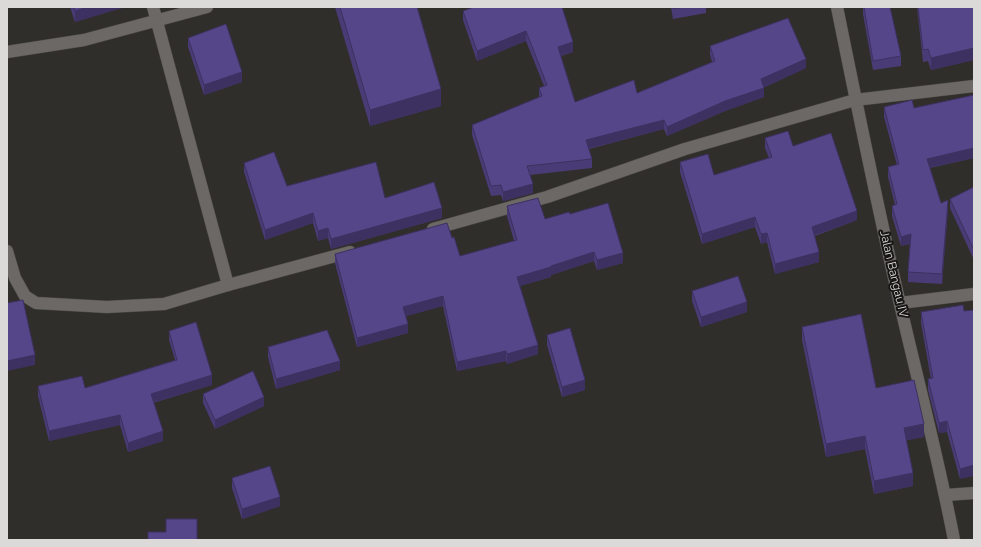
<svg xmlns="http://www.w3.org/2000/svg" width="981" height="547" font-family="Raleway,sans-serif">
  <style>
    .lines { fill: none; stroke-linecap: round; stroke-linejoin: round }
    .street-casing { stroke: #4b4946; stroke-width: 13 }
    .street { stroke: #6b6865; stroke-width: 12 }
    .wall { fill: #493c76 }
    .shaded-wall { fill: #3c3160 }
    .building { fill: #554689; stroke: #3c3160 }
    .labels { text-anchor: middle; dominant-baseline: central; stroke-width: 4; stroke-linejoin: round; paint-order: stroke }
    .street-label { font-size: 12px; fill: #dcdad8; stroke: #171615 }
  </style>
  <rect width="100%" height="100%" fill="#302e2b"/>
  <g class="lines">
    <g class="street-casing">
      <g id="street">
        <polyline points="153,7 228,285"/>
        <path d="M837,7C857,106 877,205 900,304C918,382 939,461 954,540"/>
        <polyline points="7,52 84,40 207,7"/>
        <polyline points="433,229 547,197 685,149 855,100 974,86"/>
        <polyline points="7,251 15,278 25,296 36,303 107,307 164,304 228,285 350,252"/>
        <polyline points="900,303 974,294"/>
        <polyline points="946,495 974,493"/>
      </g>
    </g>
    <use href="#street" class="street"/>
  </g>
  <g class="wall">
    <polygon points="70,7 125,7 75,22"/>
    <polygon points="335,7 417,7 441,106 370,126"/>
    <polygon points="474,7 573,52 561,56 575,102 637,93 712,62 710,55 710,46 806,68 763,88 764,97 725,111 667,136 664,129 589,149 592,159 592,168 530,175 533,193 503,201 501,195 491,196 472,135 472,125 539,97 539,88 544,86 526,41 477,61 463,20 463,11"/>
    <polygon points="671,7 706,7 706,13 673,19"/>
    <polygon points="863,7 890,7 901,56 901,66 873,70 863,14"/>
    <polygon points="917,7 974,7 974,60 931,70 928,61 923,62"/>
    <polygon points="188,38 242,82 204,95 188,47"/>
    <polygon points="974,95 974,158 930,168 941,203 948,209 942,284 908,282 908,272 910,244 901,246 892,216 892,206 895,205 888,177 888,167 897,165 884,117 884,107 914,108"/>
    <polygon points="765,138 793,146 857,220 815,236 819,262 775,274 767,242 761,244 755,227 702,244 680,172 680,162 714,175 769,158 765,148"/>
    <polygon points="244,163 287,186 385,198 442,218 331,249 328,238 318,241 313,223 265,240 244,172"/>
    <polygon points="974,187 974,260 950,208 950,199"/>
    <polygon points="507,206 545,219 570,214 623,263 597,270 594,261 551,275 551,277 520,286 538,354 507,364 506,361 457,371 443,306 406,316 408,333 357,347 335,263 335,254 452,238 460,256 514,241 507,216"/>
    <polygon points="692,291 747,312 701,327 692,301"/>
    <polygon points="963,305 960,479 947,432 939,433 928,390 928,379 931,379 921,323 921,312"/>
    <polygon points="802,327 876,388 924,437 906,440 913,486 874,494 865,449 826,457 802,340"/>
    <polygon points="169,331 212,385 153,403 163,441 128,452 120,425 49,441 38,396 38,386 85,388 175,360 169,340"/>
    <polygon points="547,335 585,390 562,397 547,345"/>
    <polygon points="268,347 340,370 276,389 268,357"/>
    <polygon points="203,394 264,406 215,429 203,403"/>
    <polygon points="232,478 280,506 242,519 232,488"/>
  </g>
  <g class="shaded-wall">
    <polygon points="87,7 125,7 75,22 75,11"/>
    <polygon points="526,31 526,41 477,61 477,51"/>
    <polygon points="573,42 573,52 558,56 558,47"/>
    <polygon points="974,48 974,60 931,70 931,58"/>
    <polygon points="806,59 806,68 762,88 764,88 764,97 725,111 667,136 667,127 725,101 761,79"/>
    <polygon points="242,72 242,82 204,95 204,85"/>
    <polygon points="441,89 441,106 370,126 370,110"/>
    <polygon points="664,120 664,129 586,149 586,140"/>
    <polygon points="974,148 974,158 927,168 927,159"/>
    <polygon points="533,184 533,193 503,201 503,192"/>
    <polygon points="948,200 948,209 942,284 942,274"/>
    <polygon points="442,208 442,218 331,249 331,239"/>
    <polygon points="857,211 857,220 812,236 812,227"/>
    <polygon points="313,213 313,223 265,240 265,230"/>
    <polygon points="755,217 755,227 702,244 702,234"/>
    <polygon points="328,228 328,238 318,241 318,231"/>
    <polygon points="767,233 767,242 761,244 761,234"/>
    <polygon points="911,234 911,243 901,246 901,237"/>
    <polygon points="594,252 594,261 551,275 551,277 517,287 517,277"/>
    <polygon points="819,252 819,262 775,274 775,264"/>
    <polygon points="623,253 623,263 597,270 597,260"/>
    <polygon points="443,296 443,306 403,317 403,307"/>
    <polygon points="747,302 747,312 701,327 701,317"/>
    <polygon points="408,324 408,333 357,347 357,338"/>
    <polygon points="538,345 538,354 507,364 507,354"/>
    <polygon points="506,351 506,361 457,371 457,362"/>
    <polygon points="35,355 35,365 7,371 7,361"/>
    <polygon points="340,361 340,370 276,389 276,379"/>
    <polygon points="212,375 212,385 151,403 151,394"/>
    <polygon points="585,380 585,390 562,397 562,387"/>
    <polygon points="264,397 264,406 215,429 215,420"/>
    <polygon points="120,415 120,425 49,441 49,431"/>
    <polygon points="947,421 947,432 939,433 939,423"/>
    <polygon points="924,424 924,437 904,441 904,428"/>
    <polygon points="163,431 163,441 128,452 128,443"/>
    <polygon points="865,436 865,449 826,457 826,444"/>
    <polygon points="974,465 974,476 960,479 960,469"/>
    <polygon points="913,473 913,486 874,494 874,481"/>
    <polygon points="280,497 280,506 242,519 242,509"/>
  </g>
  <g class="building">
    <polygon points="74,7 87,7 75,11"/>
    <polygon points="340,7 417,7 441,89 370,110"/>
    <polygon points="474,7 562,7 573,42 558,47 575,102 634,80 637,93 715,61 710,46 788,18 806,59 761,79 764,88 725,101 667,127 664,120 586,140 592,159 527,166 533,184 503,192 501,185 491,186 472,125 542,96 539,88 547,85 526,31 477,51 463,11"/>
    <polygon points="673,7 685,7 673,9"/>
    <polygon points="864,7 890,7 901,56 873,61"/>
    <polygon points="918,7 974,7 974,48 931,58 928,49 923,50"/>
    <polygon points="226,24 242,72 204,85 188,38"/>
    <polygon points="974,95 974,148 927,159 941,203 948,200 942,274 908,272 911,234 901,237 892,206 897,204 888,167 899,164 884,107 912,100 914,108"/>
    <polygon points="788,131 793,146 831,133 857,211 812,227 819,252 775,264 767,233 761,234 755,217 702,234 680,162 708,154 714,175 772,157 765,138"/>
    <polygon points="274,152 287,186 376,162 385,198 434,182 442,208 331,239 328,228 318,231 313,213 265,230 244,163"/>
    <polygon points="974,187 974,250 950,199"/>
    <polygon points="538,198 545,219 569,212 570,214 608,203 623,253 597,260 594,252 551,266 551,267 517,277 538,345 507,354 506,351 457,362 443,296 403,307 408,324 357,338 335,254 447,223 452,238 454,237 460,256 517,240 507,206"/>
    <polygon points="738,276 747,302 701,317 692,291"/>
    <polygon points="23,300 35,355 7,361 7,303"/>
    <polygon points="963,305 964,311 974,310 974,465 960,469 947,421 939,423 928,379 933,378 921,312"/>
    <polygon points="861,314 876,388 914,380 924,424 904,428 913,473 874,481 865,436 826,444 802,327"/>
    <polygon points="196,322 212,375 151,394 163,431 128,443 120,415 49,431 38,386 82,376 85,388 177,360 169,331"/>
    <polygon points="570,328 585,380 562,387 547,335"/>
    <polygon points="327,330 340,361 276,379 268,347"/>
    <polygon points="253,371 264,397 215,420 203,394"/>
    <polygon points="270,466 280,497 242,509 232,478"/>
    <polygon points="166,519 197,519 197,540 148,540 148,532 166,532"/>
  </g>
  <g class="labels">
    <g class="street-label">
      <text transform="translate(894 274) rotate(77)">Jalan Bangau IV</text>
    </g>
  </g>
  <rect width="981" height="547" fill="none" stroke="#dcdad8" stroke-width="16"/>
</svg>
